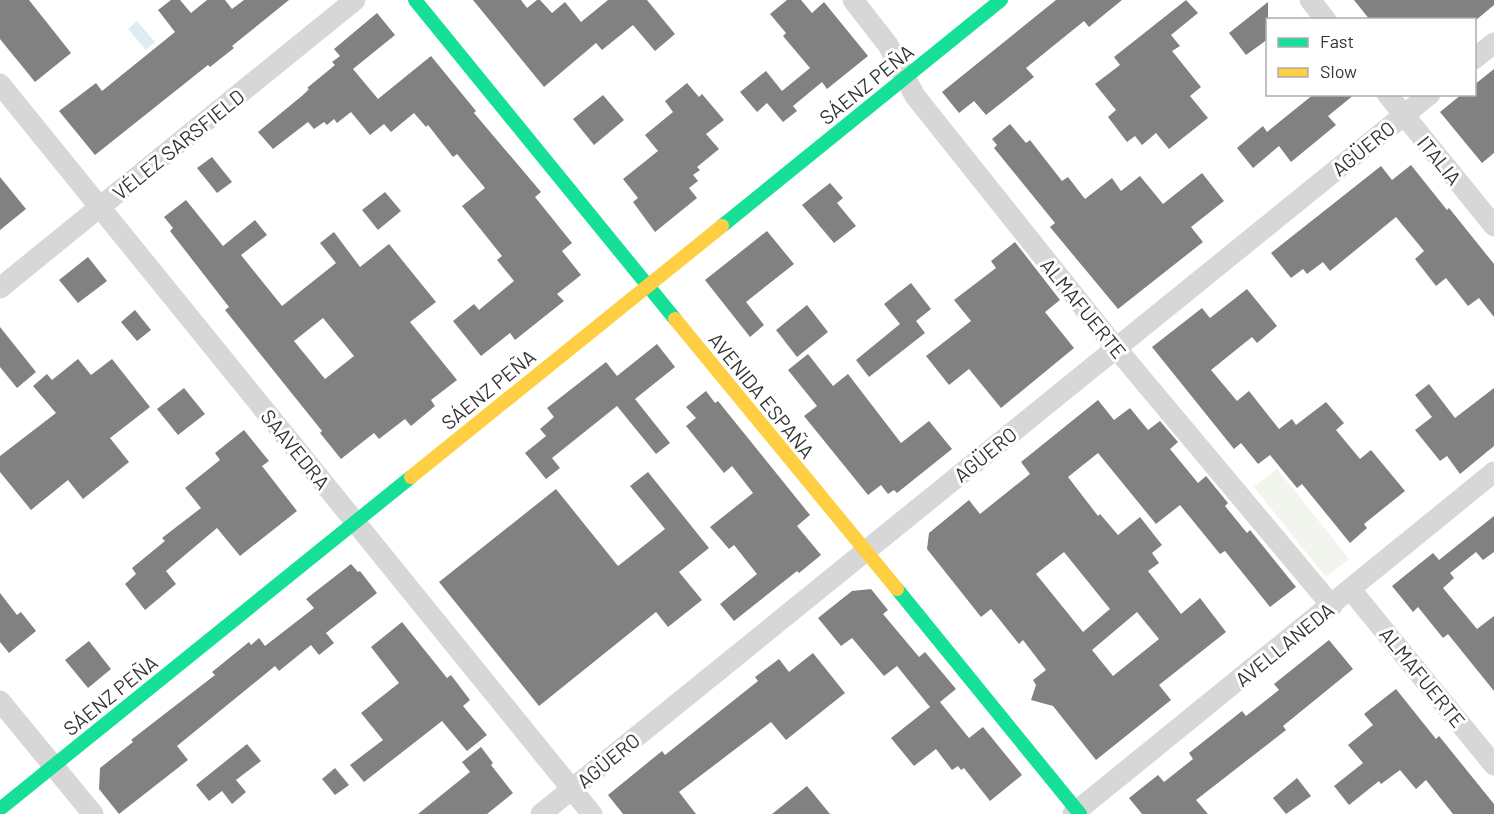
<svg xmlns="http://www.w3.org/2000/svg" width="1494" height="814" font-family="Barlow,sans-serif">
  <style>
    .green { fill: #f1f5ed }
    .water { fill: #ddebf3 }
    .building { fill: #818181; fill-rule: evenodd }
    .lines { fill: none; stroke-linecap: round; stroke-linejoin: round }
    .street { stroke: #d7d7d7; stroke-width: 21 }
    .fast { stroke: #16e098; stroke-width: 14 }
    .slow { stroke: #ffcf43; stroke-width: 14 }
    .labels { text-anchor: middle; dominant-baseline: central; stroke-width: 6; stroke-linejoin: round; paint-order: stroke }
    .street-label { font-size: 20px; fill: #333; stroke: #fff }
  </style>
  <rect width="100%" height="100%" fill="#fff"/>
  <polygon class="green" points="1277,469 1349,559 1326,577 1254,487"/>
  <polygon class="water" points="137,21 155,42 146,50 128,29"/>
  <g class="building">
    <polygon points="0,0 29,0 71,53 35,82 0,39"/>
    <polygon points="171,0 180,0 191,13 207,0 225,0 232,9 244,0 289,0 232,46 234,48 210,67 208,65 95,155 59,111 96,83 102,91 175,32 158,10"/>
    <polygon points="473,0 521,0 527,8 537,0 540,0 552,13 565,2 581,22 608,0 647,0 675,34 655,51 633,25 602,50 596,43 544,87"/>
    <polygon points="787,0 801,0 812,13 824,2 868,56 827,89 822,82 793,106 797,111 783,122 767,103 757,112 740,92 766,71 782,91 810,68 783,36 786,33 770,14"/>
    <polygon points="1056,0 1122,0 1089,27 1084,21 1026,68 1034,77 986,115 974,101 959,113 942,92"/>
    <polygon points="1186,0 1198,13 1171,35 1180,46 1172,51 1201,87 1190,96 1208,118 1169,149 1156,133 1142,145 1135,136 1127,142 1108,117 1116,110 1095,84 1120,65 1114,57"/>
    <polygon points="1354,0 1494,0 1494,5 1476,20 1370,20"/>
    <polygon points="1268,2 1268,39 1246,55 1229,33"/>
    <polygon points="377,13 395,35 353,69 378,99 431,56 476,111 474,113 541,192 535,197 572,243 562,251 581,275 557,294 564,301 515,340 510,333 481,356 453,321 474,304 479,310 514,281 497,260 502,256 462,206 485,188 457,154 453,157 428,125 426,127 414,113 391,132 384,124 370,135 351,112 337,123 334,119 327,125 324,122 314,129 308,122 273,149 258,132 303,95 309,89 307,88 335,65 332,62 340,56 334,49"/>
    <polygon points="1494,69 1494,153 1482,163 1440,112 1462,94 1474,94 1474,85"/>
    <polygon points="687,83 699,97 702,94 724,120 706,134 719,149 697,167 700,170 693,175 698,181 689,188 697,198 655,232 633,202 638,198 623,179 658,151 645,135 673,112 665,101"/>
    <polygon points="1314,94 1355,94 1328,116 1336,125 1291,162 1279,146 1253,168 1237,148 1263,126 1267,132"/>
    <polygon points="603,95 624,120 594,145 573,119"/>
    <polygon points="1010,124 1026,143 1030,140 1062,181 1068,177 1085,199 1112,178 1121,191 1140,176 1163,204 1202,173 1224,201 1191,227 1203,242 1118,309 1050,227 1055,223 994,148 997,145 992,139"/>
    <polygon points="212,157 232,182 217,193 197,168"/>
    <polygon points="1411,165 1447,210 1449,208 1494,264 1494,317 1479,298 1468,306 1446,278 1436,286 1415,259 1424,251 1396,217 1330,271 1323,262 1307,274 1303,269 1291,278 1271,253 1381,166 1392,180"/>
    <polygon points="0,177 26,209 0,230"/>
    <polygon points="830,183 843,198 837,203 856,226 834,243 802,205"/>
    <polygon points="385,192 401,211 378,230 362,210"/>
    <path d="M186,200L223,246L255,220L267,235L241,255L282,306L336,263L320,243L334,232L360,267L389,244L436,302L410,322L457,380L431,400L435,406L411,426L405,419L379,439L374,433L341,459L320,433L322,431L225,310L229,307L170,231L173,228L164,217ZM323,318L354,356L325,379L294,341Z"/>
    <polygon points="767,231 794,264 746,302 764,325 750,337 705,280"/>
    <polygon points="1015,242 1060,300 1045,312 1074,348 1001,408 969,369 949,385 926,356 971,321 954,300 996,268 991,261"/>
    <polygon points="88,257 107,281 78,303 59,280"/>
    <polygon points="911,283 931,309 916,321 925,333 869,377 856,360 900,324 884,304"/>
    <polygon points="1247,289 1277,326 1257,343 1252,337 1211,370 1237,401 1249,391 1279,429 1292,419 1296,425 1326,402 1344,423 1336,430 1360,459 1371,450 1405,491 1364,524 1367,528 1350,543 1302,484 1297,488 1270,455 1258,464 1241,443 1234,449 1152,347 1202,308 1210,318"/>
    <polygon points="807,305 828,332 797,357 776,330"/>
    <polygon points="135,310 151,330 137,341 121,322"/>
    <polygon points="0,327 36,372 17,388 0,367"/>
    <polygon points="657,344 675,367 635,399 670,443 656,454 617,406 552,458 560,468 546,479 525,453 546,436 540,429 554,417 547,408 606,362 617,376"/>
    <polygon points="808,354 833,386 848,374 901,443 929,421 952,449 897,493 894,490 888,494 881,485 868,495 804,416 817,406 788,370"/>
    <polygon points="78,359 91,375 112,359 150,407 110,438 129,462 83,499 68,480 31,510 0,472 0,456 56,413 33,386 47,374 52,380"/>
    <polygon points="1429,384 1455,418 1494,388 1494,446 1460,474 1447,456 1440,461 1415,430 1432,417 1415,395"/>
    <polygon points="184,388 205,414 178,435 157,409"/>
    <polygon points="706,391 715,403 718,401 810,515 797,526 821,555 799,573 797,571 734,621 720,604 757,574 734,545 729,549 710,527 753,493 732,466 724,473 686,426 696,418 686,407"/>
    <path d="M1098,400L1114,420L1130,408L1148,430L1160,421L1178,442L1170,449L1198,483L1206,476L1228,503L1225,506L1247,533L1250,530L1296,587L1270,607L1225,551L1220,554L1180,505L1156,524L1098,453L1068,477L1098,516L1100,514L1118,535L1140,517L1162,545L1152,553L1159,563L1148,571L1181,614L1200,598L1226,632L1159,685L1171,700L1096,760L1053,706L1031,700L1036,685L1033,680L1046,670L1023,640L1019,644L991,609L981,617L927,549L929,533L969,500L980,514L1030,474L1021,462ZM1064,552L1110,609L1083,632L1036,574ZM1137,612L1159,639L1113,676L1092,650Z"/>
    <polygon points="244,430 269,461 262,466 297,511 240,556 217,528 166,571 176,584 145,610 125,584 136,574 132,568 165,541 162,538 201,508 185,488 220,460 215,453"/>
    <polygon points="648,472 709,548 679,572 702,600 668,627 656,612 539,706 439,582 556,489 618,566 665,529 630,486"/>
    <polygon points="1494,516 1494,552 1483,560 1476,552 1450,573 1454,578 1443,588 1477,629 1494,616 1494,691 1448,634 1443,638 1418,607 1413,612 1392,586 1433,553 1439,560"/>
    <polygon points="351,564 358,572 360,571 377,593 326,633 334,643 319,655 311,645 279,671 275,666 177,746 188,760 119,814 99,789 100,768 133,742 131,740 215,675 212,672 249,642 251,645 259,638 265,646 314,608 306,599"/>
    <polygon points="871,589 888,610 883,614 919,657 925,652 956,689 940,702 969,738 983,727 1022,775 990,801 964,768 961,770 958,766 952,770 936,749 914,766 891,738 930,707 897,666 884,676 852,638 841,646 818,618 852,591"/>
    <polygon points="0,593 17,615 21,612 36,631 9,653 0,642"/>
    <polygon points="402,622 447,678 451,675 470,700 463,706 487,735 467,751 442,721 364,782 350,765 383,740 361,713 399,683 371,647"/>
    <polygon points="1329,640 1353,669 1283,726 1286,730 1196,800 1208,814 1142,814 1129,798 1158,775 1164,782 1193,759 1189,753 1242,711 1246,716 1279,690 1274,684"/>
    <polygon points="89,641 111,669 88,688 65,660"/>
    <polygon points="813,653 845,693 786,740 771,722 679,792 696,814 623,814 608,795 662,751 665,755 758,681 755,677 779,659 789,672"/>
    <polygon points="1396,689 1436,739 1439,736 1494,804 1494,814 1453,814 1426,780 1416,789 1400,770 1381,784 1379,781 1349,805 1334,786 1363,763 1348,745 1373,725 1364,714"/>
    <polygon points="247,744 261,761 236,780 246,792 232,804 222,791 209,801 196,785"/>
    <polygon points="481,747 493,763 491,765 513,793 487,814 418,814 470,772 462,762"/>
    <polygon points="335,768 349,785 335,795 322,779"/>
    <polygon points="1297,778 1311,796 1286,814 1273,798"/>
    <polygon points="807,786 830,814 772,814"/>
  </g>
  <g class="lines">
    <g class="street">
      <polyline points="853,0 888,45 915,96 1116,348 1332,606"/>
      <polyline points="1310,0 1326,20"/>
      <polyline points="1474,59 1494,43"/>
      <polyline points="0,84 592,814"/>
      <polyline points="1387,94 1494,226"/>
      <polyline points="0,288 355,0"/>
      <polyline points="1351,590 1494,765"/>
      <polyline points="0,701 93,814"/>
      <polyline points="541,814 1430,94"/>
      <polyline points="1073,814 1494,472"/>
    </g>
    <g class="fast">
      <polyline points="415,0 675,319"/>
      <polyline points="722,226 1001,0"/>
      <polyline points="897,589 1080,814"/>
      <polyline points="0,809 411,477"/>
    </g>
    <g class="slow">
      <polyline points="675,319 897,589"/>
      <polyline points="411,477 722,226"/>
    </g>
  </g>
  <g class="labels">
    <g class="street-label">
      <text transform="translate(866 84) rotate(-39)">SÁENZ PEÑA</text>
      <text transform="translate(178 144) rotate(-39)">VÉLEZ SARSFIELD</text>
      <text transform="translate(1363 148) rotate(-39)">AGÜERO</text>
      <text transform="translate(1440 160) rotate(51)">ITALIA</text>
      <text transform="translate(1084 308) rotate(51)">ALMAFUERTE</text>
      <text transform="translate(488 389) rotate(-39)">SÁENZ PEÑA</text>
      <text transform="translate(762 395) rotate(51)">AVENIDA ESPAÑA</text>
      <text transform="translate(296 449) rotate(51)">SAAVEDRA</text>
      <text transform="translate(985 454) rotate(-39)">AGÜERO</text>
      <text transform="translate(1284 644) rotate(-39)">AVELLANEDA</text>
      <text transform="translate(1423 677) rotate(51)">ALMAFUERTE</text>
      <text transform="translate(110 695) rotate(-39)">SÁENZ PEÑA</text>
      <text transform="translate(608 760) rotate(-39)">AGÜERO</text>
    </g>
  </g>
  <rect x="1266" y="18" width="210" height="78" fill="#ffffff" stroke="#adadad" stroke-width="1.5"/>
  <rect x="1278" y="38" width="30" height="9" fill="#16e098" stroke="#adadad" stroke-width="1.5"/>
  <text x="1320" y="48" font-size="18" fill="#333333">Fast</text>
  <rect x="1278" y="68" width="30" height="9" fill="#ffcf43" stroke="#adadad" stroke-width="1.5"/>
  <text x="1320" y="78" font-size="18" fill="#333333">Slow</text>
</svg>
